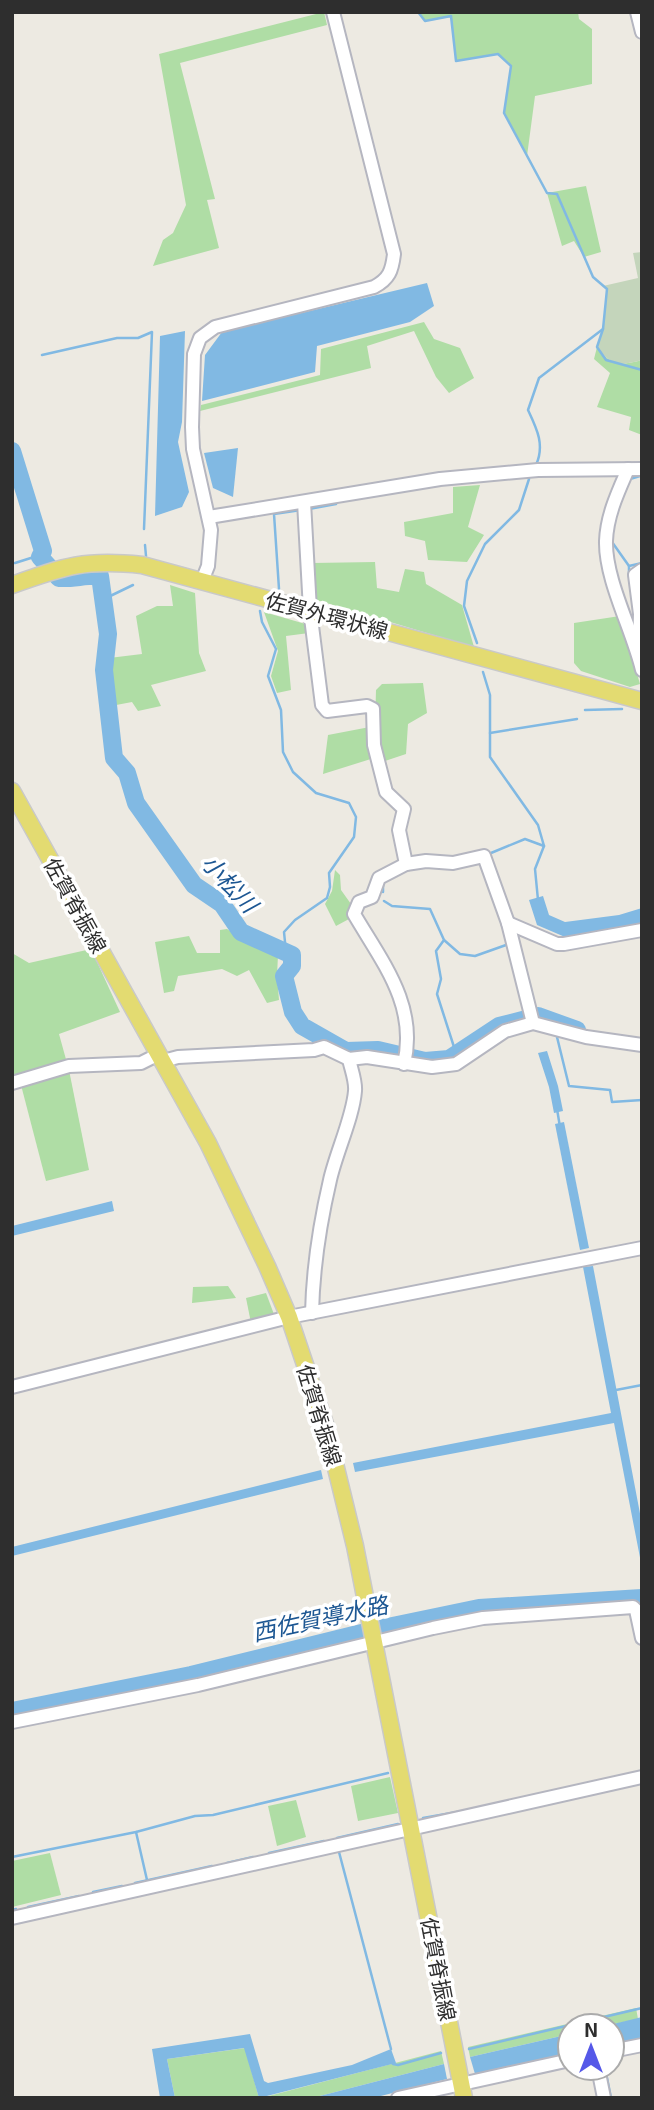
<svg xmlns="http://www.w3.org/2000/svg" width="654" height="2110" font-family="'Exo 2','Noto Sans JP',sans-serif">
  <style>
    .green { fill: #afdda5 }
    .cemetery { fill: #c4d5bb }
    .water { fill: #81b9e3 }
    .lines { fill: none; stroke-linecap: round; stroke-linejoin: round }
    .stream { stroke: #81b9e3; stroke-width: 2.5 }
    .river { stroke: #81b9e3; stroke-width: 18 }
    .minor-casing { stroke: #b5b6c0; stroke-width: 16 }
    .major-casing { stroke: #c9c9c9; stroke-width: 19 }
    .minor { stroke: #fff; stroke-width: 12 }
    .major { stroke: #e3db71; stroke-width: 16 }
    .labels { text-anchor: middle; dominant-baseline: central; stroke-width: 7; stroke-linejoin: round; paint-order: stroke }
    .street-label { font-size: 21px; fill: #2e2e2e; stroke: #fff }
    .water-label { font-size: 23px; font-style: italic; fill: #1d5793; stroke: #fff }
  </style>
  <rect width="100%" height="100%" fill="#edeae2"/>
  <g class="green">
    <polygon points="324,12 327,25 180,63 215,199 207,200 219,248 153,266 163,240 173,233 186,205 159,54"/>
    <polygon points="419,12 578,12 579,19 592,29 592,84 535,96 527,156 504,113 511,66 498,54 456,61 451,17 425,21"/>
    <polygon points="586,186 601,252 584,257 574,241 562,246 547,193"/>
    <polygon points="424,322 434,339 460,348 474,378 449,393 436,377 414,331 367,346 371,368 200,411 201,405 320,375 321,349"/>
    <path d="M597,347C611,366 620,366 642,360V435L629,430L631,417L597,407L610,373L594,359Z"/>
    <polygon points="480,485 468,527 484,535 467,562 428,560 425,541 405,536 404,522 453,513 453,487"/>
    <polygon points="375,562 377,588 399,592 405,569 424,572 426,584 462,605 474,647 313,599 312,563"/>
    <polygon points="170,585 195,593 199,653 206,671 151,685 161,706 138,711 132,702 111,706 109,658 142,654 136,616 157,606 173,606"/>
    <polygon points="264,612 309,625 309,633 286,636 291,690 277,693 271,676 278,651"/>
    <polygon points="620,616 640,684 630,687 581,671 574,663 574,623"/>
    <polygon points="423,683 427,713 408,724 406,754 382,762 374,758 323,774 328,735 375,726 376,690 382,684"/>
    <polygon points="335,870 340,875 341,890 351,904 349,919 336,926 325,904 332,891"/>
    <polygon points="227,929 252,946 278,955 277,976 279,1000 267,1003 249,970 237,976 222,969 178,976 174,991 164,993 155,942 189,936 197,953 220,953 220,930"/>
    <polygon points="91,949 120,1012 59,1034 67,1063 12,1078 12,953 29,963"/>
    <polygon points="69,1070 89,1170 46,1181 21,1085"/>
    <polygon points="228,1286 236,1298 192,1303 193,1287"/>
    <polygon points="266,1293 275,1317 251,1323 246,1298"/>
    <polygon points="390,1777 398,1813 358,1821 351,1786"/>
    <polygon points="296,1800 306,1837 277,1846 268,1806"/>
    <polygon points="50,1853 61,1895 12,1907 12,1861"/>
    <polygon points="636,2008 638,2019 605,2026 570,2026 570,2034 470,2057 468,2047"/>
    <polygon points="245,2048 259,2098 175,2098 167,2059"/>
    <polygon points="441,2051 444,2064 312,2098 261,2098"/>
  </g>
  <path class="cemetery" d="M642,252V360C620,366 611,366 597,347L603,329L607,289L603,286L638,278L633,253Z"/>
  <g class="water">
    <polygon points="427,283 434,306 410,322 317,346 315,372 202,401 205,355 222,332"/>
    <polygon points="185,331 182,422 178,442 189,492 182,507 155,516 160,336"/>
    <polygon points="238,448 233,497 213,488 204,453"/>
    <polygon points="543,896 549,915 565,922 619,915 642,908 642,923 619,930 565,937 537,925 529,900"/>
    <polygon points="547,1051 558,1086 563,1111 554,1113 549,1087 538,1053"/>
    <polygon points="564,1122 589,1248 580,1250 555,1124"/>
    <polygon points="112,1201 114,1211 12,1236 12,1226"/>
    <polygon points="593,1266 642,1524 642,1568 614,1423 355,1472 353,1463 611,1413 583,1267"/>
    <polygon points="321,1470 323,1479 12,1556 12,1547"/>
    <polygon points="642,2017 642,2038 612,2045 612,2026 605,2026"/>
    <polygon points="250,2034 264,2081 268,2083 352,2065 391,2049 396,2063 259,2098 244,2048 167,2059 175,2098 160,2098 152,2049"/>
    <polygon points="570,2034 570,2054 475,2074 470,2057"/>
    <polygon points="444,2064 447,2079 373,2098 312,2098"/>
  </g>
  <g class="lines">
    <g class="stream">
      <path d="M418,12L425,21L451,16L456,61L498,54L511,66L504,113L547,193L557,194L593,277L607,289L603,329L539,378L528,410C537,429 545,445 536,465"/>
      <polyline points="603,329 597,347 606,360 642,370"/>
      <polyline points="42,355 117,338 138,338 152,332 144,529"/>
      <polyline points="630,479 640,476"/>
      <polyline points="309,509 336,504"/>
      <polyline points="612,542 629,566"/>
      <polyline points="145,545 146,556"/>
      <polyline points="15,563 34,557 40,557"/>
      <polyline points="629,577 629,566 642,563"/>
      <polyline points="279,589 274,514 301,510"/>
      <polyline points="104,599 133,585"/>
      <polyline points="260,611 262,622 276,649 268,676 281,710 283,752 293,772 316,793 349,803 356,817 354,837 329,873 330,887 327,898 295,920 284,932 286,952"/>
      <polyline points="477,643 464,606 467,581 485,544 519,510 529,479"/>
      <polyline points="483,672 490,695 490,757 538,825 544,846 535,869 538,900"/>
      <polyline points="585,710 622,709"/>
      <polyline points="490,733 577,719"/>
      <polyline points="491,853 525,839 544,846"/>
      <polyline points="383,892 383,882"/>
      <polyline points="384,901 392,906 430,909 444,940 436,951 441,979 437,994 454,1047 459,1054"/>
      <polyline points="444,940 460,954 475,956 506,945"/>
      <polyline points="557,1037 569,1086 610,1090 612,1102 642,1100"/>
      <polyline points="557,1109 560,1127"/>
      <polyline points="616,1390 642,1385"/>
      <polyline points="423,1818 457,1812"/>
      <polyline points="136,1832 147,1880"/>
      <polyline points="337,1838 398,1824"/>
      <polyline points="339,1852 391,2049"/>
      <polyline points="269,1853 324,1841"/>
      <polyline points="12,1857 136,1832 195,1816 213,1815 388,1773"/>
      <polyline points="227,1863 253,1857"/>
      <polyline points="135,1883 212,1866"/>
      <polyline points="93,1892 122,1886"/>
      <polyline points="28,1907 79,1896"/>
      <polyline points="12,1910 16,1909"/>
      <polyline points="469,2049 642,2008"/>
      <polyline points="393,2064 398,2065 441,2053"/>
      <polyline points="605,2068 611,2098"/>
    </g>
    <g class="river">
      <path d="M12,451L43,551L40,557L59,578C73,579 86,575 100,576L108,634L104,670L114,758L127,773L136,803L194,885L222,904L241,932L292,955V966L284,976L293,1012L302,1026L346,1051L378,1050L425,1061L449,1059L499,1026L538,1016L577,1030"/>
      <polyline points="12,1711 191,1675 378,1629 479,1608 642,1598"/>
    </g>
    <g class="minor-casing">
      <g id="minor">
        <polyline points="637,12 642,32"/>
        <path d="M628,469C618,492 607,515 606,541C605,580 633,631 642,670"/>
        <polyline points="304,502 310,610 322,705 327,711 367,706 373,709 374,745 386,792 404,809 399,830 406,864"/>
        <polyline points="209,517 440,479 538,470 642,469"/>
        <path d="M202,581L208,566L211,530L193,449L192,427L194,354L200,338L215,327L374,287C389,279 392,271 394,254L333,12"/>
        <polyline points="639,649 640,614 635,575 642,570"/>
        <polyline points="508,923 557,944 564,944 642,930"/>
        <polyline points="163,1061 178,1057 314,1050 324,1047 349,1059 367,1057 432,1067 456,1064 505,1031 533,1023 586,1037 642,1045"/>
        <path d="M404,1064C418,1005 382,962 354,914L359,902L372,897L379,878L406,864L426,861L453,863L484,856L508,923L533,1023"/>
        <polyline points="12,1083 69,1066 141,1063 159,1054"/>
        <path d="M312,1313C313,1268 320,1223 330,1180C336,1153 353,1117 355,1091C356,1081 351,1069 349,1059"/>
        <polyline points="12,1387 289,1317 642,1248"/>
        <polyline points="12,1722 198,1685 433,1628 483,1618 633,1607 636,1610 642,1638"/>
        <polyline points="12,1918 642,1777"/>
        <polyline points="612,2051 642,2045"/>
        <polyline points="598,2068 604,2098"/>
        <polyline points="398,2098 570,2060"/>
      </g>
    </g>
    <g class="major-casing">
      <g id="major">
        <path d="M12,585C65,566 85,559 142,565L642,701"/>
        <polyline points="12,791 208,1143 267,1266 289,1317 326,1427 355,1546 464,2098"/>
      </g>
    </g>
    <use href="#minor" class="minor"/>
    <use href="#major" class="major"/>
  </g>
  <g class="labels">
    <g class="street-label">
      <text transform="translate(327 615) rotate(15)">佐賀外環状線</text>
      <text transform="translate(76 905) rotate(61)">佐賀脊振線</text>
      <text transform="translate(320 1415) rotate(73)">佐賀脊振線</text>
      <text transform="translate(439 1969) rotate(79)">佐賀脊振線</text>
    </g>
    <g class="water-label">
      <text transform="translate(230 883) rotate(47)">小松川</text>
      <text transform="translate(320 1618) rotate(-12)">西佐賀導水路</text>
    </g>
  </g>
  <rect width="654" height="2110" fill="none" stroke="#2e2e2e" stroke-width="28"/>
  <g transform="translate(591 2047)"><circle r="33" fill="#ffffff" stroke="#ababab" stroke-width="2"/>
  <path d="M0-5L12 26L0 18L-12 26Z" fill="#5558e8"/>
  <text y="-10" font-size="19" font-weight="bold" text-anchor="middle" fill="#2e2e2e">N</text>
  </g>
</svg>
